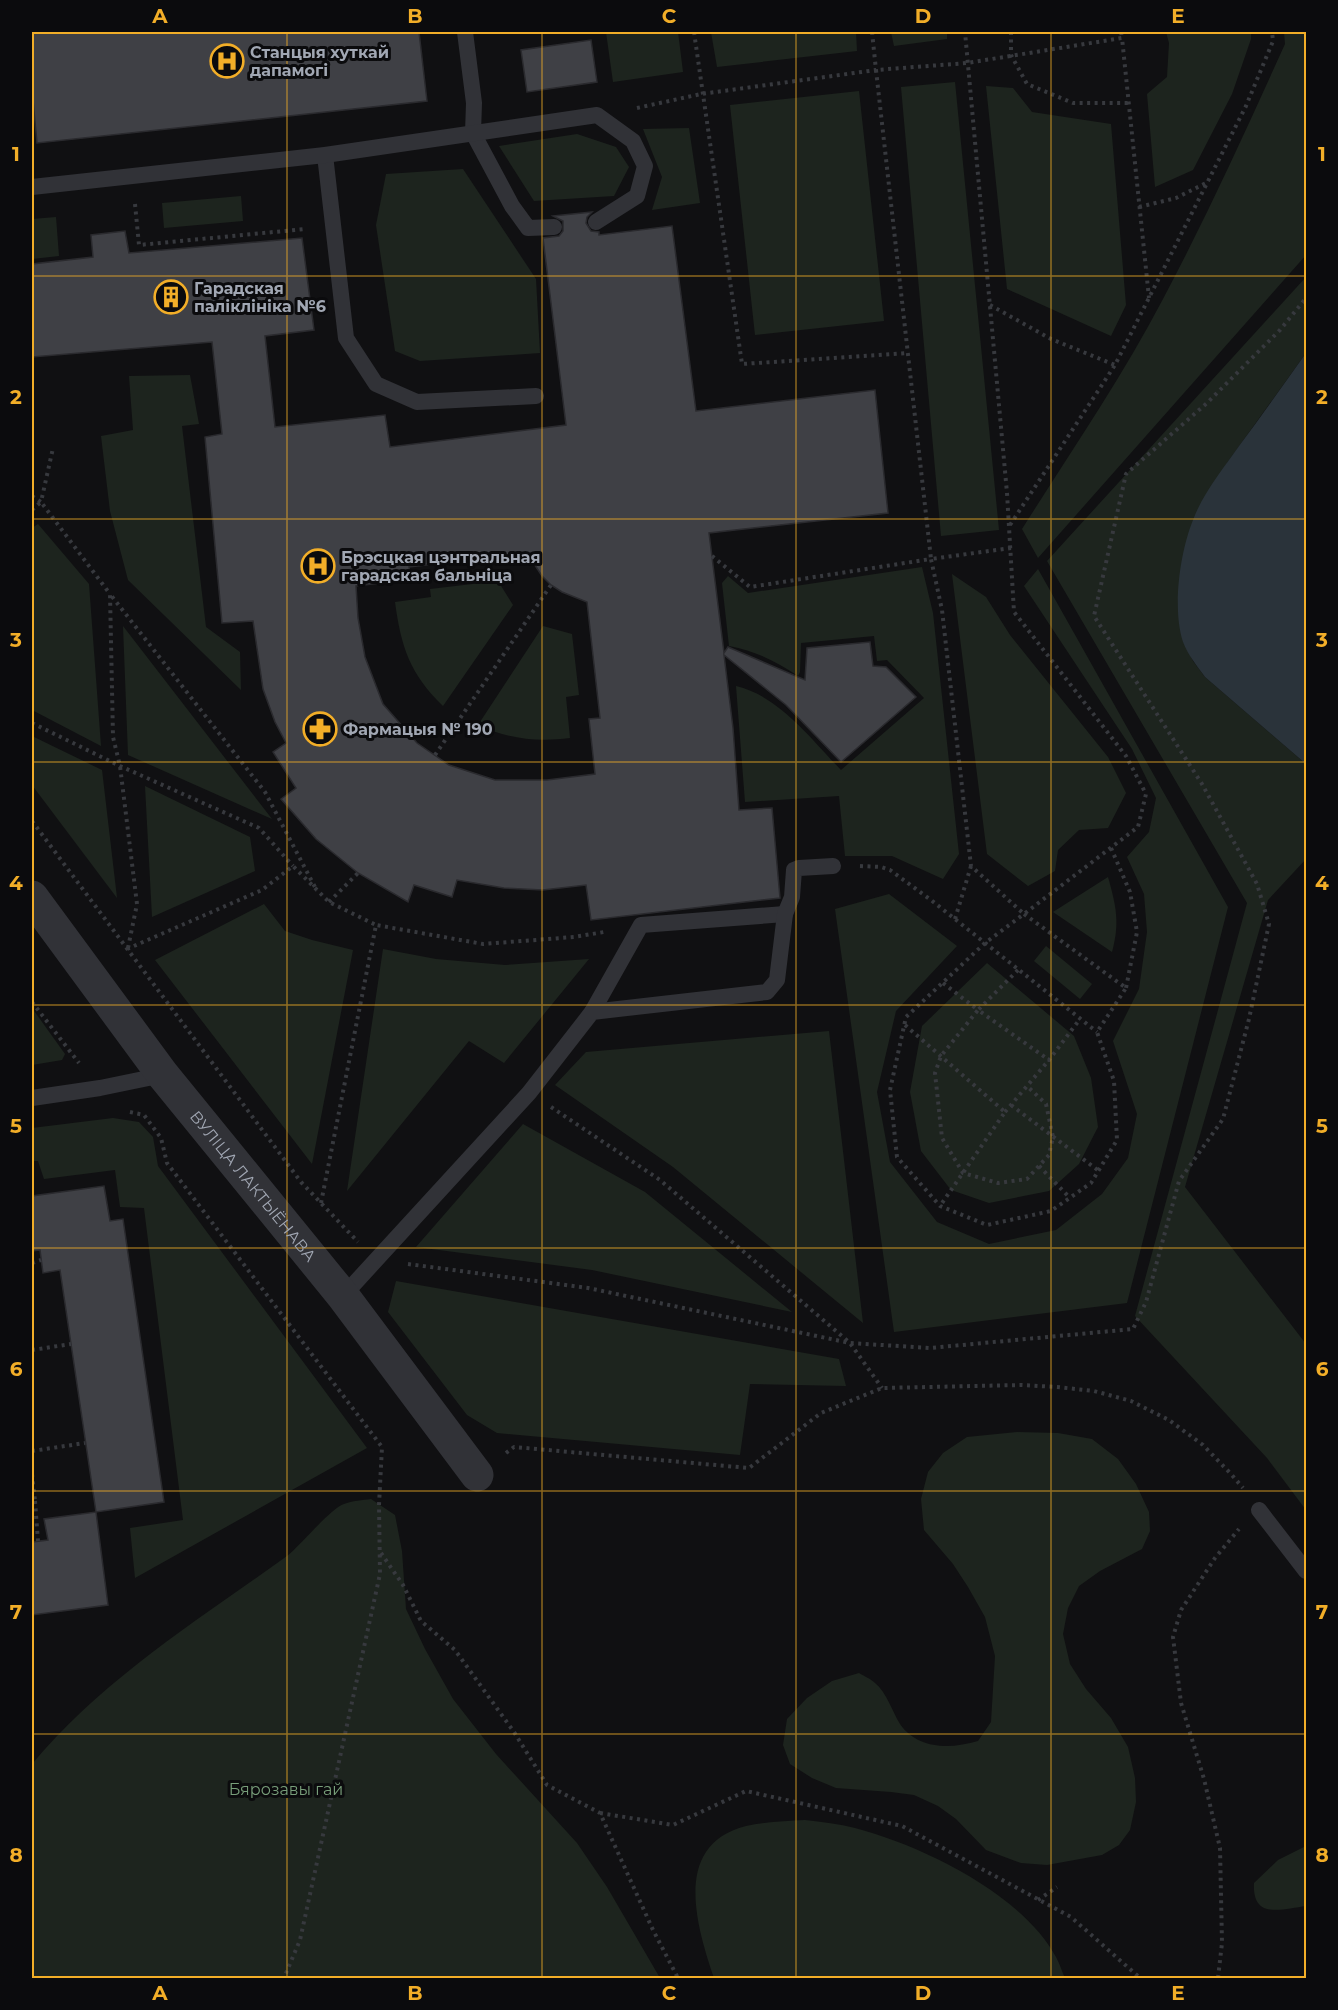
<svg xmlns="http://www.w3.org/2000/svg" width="1338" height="2010" font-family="Montserrat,sans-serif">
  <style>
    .green { fill: #1d241e }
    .water { fill: #2a333a }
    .building { fill: #3f4045; stroke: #2a2a2e; stroke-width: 1.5; fill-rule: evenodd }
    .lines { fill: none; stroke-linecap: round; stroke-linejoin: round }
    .path { stroke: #37393e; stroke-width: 4; stroke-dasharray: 3 4.5; stroke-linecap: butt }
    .lane { stroke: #313237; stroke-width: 16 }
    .street { stroke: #313237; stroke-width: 33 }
    .grid { fill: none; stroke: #f2ae28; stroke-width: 1.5; stroke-opacity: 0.55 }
    .labels { text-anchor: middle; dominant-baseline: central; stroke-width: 6; stroke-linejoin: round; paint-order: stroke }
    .poi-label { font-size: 16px; font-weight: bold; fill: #a1a7b3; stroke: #0b0b0d; text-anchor: start }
    .street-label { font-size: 16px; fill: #a1a7b3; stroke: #0b0b0d }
    .park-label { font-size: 16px; fill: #789e7a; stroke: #0b0b0d }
    .neatline { fill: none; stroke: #f2ae28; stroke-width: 2 }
    .grid-label { font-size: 20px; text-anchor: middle; font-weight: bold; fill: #f2ae28 }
  </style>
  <rect width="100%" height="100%" fill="#101012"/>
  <g class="green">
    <polygon points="606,32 678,32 683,72 613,82"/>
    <polygon points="711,32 856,32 857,51 717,67"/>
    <polygon points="891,32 947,32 947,39 894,46"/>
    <polygon points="1166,32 1251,32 1251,39 1232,94 1193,170 1155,187 1147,94 1167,77 1169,43"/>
    <path d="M1284,32H1306V255L1038,558L1022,529C1070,453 1121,379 1163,299C1207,216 1246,130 1285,44Z"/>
    <polygon points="955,82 999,530 941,536 901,87"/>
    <polygon points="986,86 1013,88 1032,112 1111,124 1126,305 1111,336 1007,289"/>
    <polygon points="859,91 884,321 755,335 730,105"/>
    <polygon points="689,128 700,203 652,210 662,177 643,129"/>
    <polygon points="577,134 616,147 629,167 614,196 534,201 499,146"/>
    <polygon points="463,169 536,279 540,353 420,361 395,351 376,225 386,174"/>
    <polygon points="241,196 243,221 164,228 162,203"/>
    <polygon points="56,217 59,256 32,259 32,219"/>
    <polygon points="1306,277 1306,353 1227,463 1183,641 1193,661 1205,677 1306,764 1306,859 1268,900 1185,1187 1306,1344 1306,1510 1267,1458 1135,1316 1247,903 1047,561"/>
    <polygon points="190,375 199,424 182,426 206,627 240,652 241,690 128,580 110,511 101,436 133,430 129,376"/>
    <polygon points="38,524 89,584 101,746 32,710 32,528"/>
    <path d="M922,567L933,613L959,854L943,879L892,856H845L839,796L745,802L736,686C779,696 811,739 841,770L924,698L887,660L877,661L874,636L801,643L800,672L798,676C776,661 755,651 729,646L722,583L728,576L748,593Z"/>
    <polygon points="1038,569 1228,907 1127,1303 894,1332 835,909 889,894 957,946 896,1011 877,1092 890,1162 937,1222 989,1244 1056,1230 1102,1194 1128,1158 1137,1114 1113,1041 1139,989 1147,932 1144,894 1127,857 1149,832 1156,798 1132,749 1024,586"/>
    <polygon points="952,574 986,597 1010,635 1108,757 1126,793 1108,828 1079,830 1058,850 1055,871 1028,886 987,854"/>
    <path d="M498,581L513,605L443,706C410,674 401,647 395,602L431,597L430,589Z"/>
    <polygon points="123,626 272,819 128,755"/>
    <path d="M543,626L572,634L579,695L566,697L570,738C536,742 509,739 478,725Z"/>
    <polygon points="32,736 102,770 117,898 32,785"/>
    <polygon points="145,786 250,837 255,871 152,917"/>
    <path d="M1108,877C1116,906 1120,922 1112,952L1053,912Z"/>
    <polygon points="264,904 285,931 312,940 353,950 312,1164 155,960"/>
    <polygon points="1046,946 1092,984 1080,999 1034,961"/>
    <polygon points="383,949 436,959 505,965 589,959 504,1063 469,1041 347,1191"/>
    <polygon points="987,963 1074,1036 1091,1078 1098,1127 1079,1164 1049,1191 989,1203 951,1190 921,1151 910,1092 922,1026"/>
    <polygon points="32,1008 65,1054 62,1060 32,1065"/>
    <polygon points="829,1031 863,1323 673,1167 555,1085 586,1052"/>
    <polygon points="113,1118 139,1122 153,1137 158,1166 367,1448 135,1578 130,1528 183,1520 144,1208 120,1207 115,1170 44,1179 38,1161 32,1161 32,1128"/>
    <polygon points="523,1124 645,1192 792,1312 592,1270 416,1247"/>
    <polygon points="396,1281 839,1359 846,1386 750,1384 740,1455 497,1433 467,1415 388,1312"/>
    <path d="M1017,1432L1058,1433L1092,1439L1118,1459L1136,1484L1149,1512L1150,1531L1142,1549L1100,1571L1079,1586L1068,1608L1063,1634L1070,1664L1086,1689L1111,1718L1128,1747L1135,1778L1136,1802L1130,1830L1119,1845L1102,1855L1047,1865L1021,1863L986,1850L956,1819L938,1806L914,1795L891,1792L836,1788L812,1778L790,1764L783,1745L787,1719L807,1698L832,1681L859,1673C864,1676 871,1679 875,1683C887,1693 892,1711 900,1724C918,1750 951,1749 978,1741L991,1722L995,1656L985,1617L968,1587L953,1564L924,1530L921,1499L928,1472L943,1453L967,1437Z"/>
    <path d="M371,1499L395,1515L402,1551L406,1609L425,1649L453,1699L496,1754L577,1843L607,1887L660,1978H32V1764C103,1679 198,1620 287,1556C301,1545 331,1508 344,1504C352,1501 363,1500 371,1499Z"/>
    <path d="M805,1820C822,1822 839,1824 855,1828C923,1846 1022,1894 1056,1957C1060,1964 1062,1972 1065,1978H714C697,1927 671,1845 746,1826C765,1822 786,1821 805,1820Z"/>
    <path d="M1306,1846V1906C1282,1909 1252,1920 1254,1883L1278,1860Z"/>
  </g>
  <path class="water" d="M1306,353V764L1205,677C1197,666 1188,655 1183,642C1172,608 1180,552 1193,520C1203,493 1223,469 1239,446C1262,415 1284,384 1306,353Z"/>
  <g class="building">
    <polygon points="32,32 419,32 427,101 37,143 32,90"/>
    <polygon points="591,40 597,82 527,92 521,50"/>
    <path d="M592,212L587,217L586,223L591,231L599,232V235L672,226L696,411L875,390L888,513L709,533L724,653L728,647L805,680L807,648L870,642L873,666L886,667L916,697L841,762L786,705L724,655L733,728L739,810L772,808L780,898L591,920L586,885L543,890L504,888L457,880L452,897L414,885L408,902L358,873L316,839L281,799L296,788L273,752L286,743L275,722L263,689L253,621L222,623L205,437L222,434L212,342L32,357V264L93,257L91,235L125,231L129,253L302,238L314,330L265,336L275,427L385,415L390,447L566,425L543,238L559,236L563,231V221L553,216ZM527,553L542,576L551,585L562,592L587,602L600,718L589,719L595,774L547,780H495L449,765L417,743L383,704L365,657L358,618L356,586L411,579L409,567Z"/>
    <polygon points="104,1186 110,1221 123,1219 164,1502 96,1512 60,1270 43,1273 40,1250 32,1251 32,1196"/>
    <polygon points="96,1512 108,1605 32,1615 32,1542 48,1540 44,1519"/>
  </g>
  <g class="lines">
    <g class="path">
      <polyline points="694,32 742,364 908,353"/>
      <polyline points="1011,32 1011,55 1027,84 1073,103 1129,103"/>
      <polyline points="1121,32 1122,38"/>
      <polyline points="637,108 701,94 876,70 872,32"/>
      <polyline points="135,204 139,245 305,229"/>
      <polyline points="1139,207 1176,198 1206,183"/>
      <polyline points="990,305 1051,339 1115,365 1246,106 1273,41 1272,32"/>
      <polyline points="32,496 41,502 53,448"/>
      <polyline points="32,510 41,502 110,594"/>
      <polyline points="1010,525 1115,365"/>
      <polyline points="1011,548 931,559 876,70 967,63 1122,38 1149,298"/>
      <polyline points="712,556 750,587 931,559 942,610 971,866 1024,914 1138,827 1146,794 1126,756 1014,612 1007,493 965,32"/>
      <polyline points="32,723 120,766 259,828 293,866"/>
      <polyline points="435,755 551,585"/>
      <polyline points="32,821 301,1182 358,1242"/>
      <polyline points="1111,848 1130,892 1137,932 1126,988"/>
      <polyline points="860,866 881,867 890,870 931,900 1097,1032"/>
      <polyline points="329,902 358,873"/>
      <polygon points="1024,914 1126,988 1097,1032 1114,1081 1117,1140 1091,1183 1051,1211 987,1225 940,1206 897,1157 890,1090 906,1017 985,943"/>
      <polyline points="955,919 971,866"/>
      <polyline points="128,948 137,904 120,766 113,737 110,594 265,792 317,891"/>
      <polyline points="127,949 262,890 293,866 329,902 376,925"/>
      <polyline points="1018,970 978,1010 1049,1060 1080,1019"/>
      <polyline points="943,983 978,1010 941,1056 935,1073 942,1138 963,1173 998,1183 1027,1179 1049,1155 1053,1137 1046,1104 1027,1086"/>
      <polyline points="32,1002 79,1063"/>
      <polyline points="905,1025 1005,1112 940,1206"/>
      <polyline points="1011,1105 1099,1171"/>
      <polyline points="551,1107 660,1180 850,1343 882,1388"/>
      <polyline points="130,1112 144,1115 161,1138 167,1163 382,1447 379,1505 380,1574 300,1940 284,1978"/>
      <polyline points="1005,1112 1049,1060"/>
      <polyline points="1039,1166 1070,1198"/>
      <polyline points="321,1203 376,925 483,944 574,937 604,932"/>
      <polyline points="32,1263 41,1260"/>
      <polyline points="408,1264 588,1288 850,1343 930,1348 1133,1329 1146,1302 1179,1181 1223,1119 1249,1019 1269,924 1257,884 1202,784 1094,616 1126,474 1207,403 1280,330 1306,298"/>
      <polyline points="32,1350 71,1344"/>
      <polyline points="32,1451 85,1443"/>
      <polyline points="506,1453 514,1447 749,1468 821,1413 882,1388 1021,1385 1057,1387 1094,1391 1131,1401 1169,1420 1203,1445 1231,1474 1243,1488"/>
      <polyline points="32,1474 35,1501 32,1503"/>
      <polyline points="35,1501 38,1541"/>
      <polyline points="381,1553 403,1585 421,1621 455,1650 514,1732 547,1785 600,1813 653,1930 678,1978"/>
      <polyline points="600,1813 673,1825 746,1791 902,1826 1071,1917 1140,1978"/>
      <polyline points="1038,1900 1057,1887"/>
      <polyline points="1218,1978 1222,1943 1220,1848 1204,1779 1181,1703 1173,1637 1181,1610 1215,1558 1239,1529"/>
    </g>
    <g class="lane">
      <polyline points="465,32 474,103 473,133 512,206 528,228 554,227"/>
      <polyline points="325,155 346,338 376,384 417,402 536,396"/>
      <polyline points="32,187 325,155 597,115 633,141 645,166 637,196 596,222"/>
      <polyline points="592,1012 641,925 785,914"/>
      <polyline points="32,1098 100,1088 163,1075"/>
      <polyline points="343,1296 529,1093 592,1012 767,992 777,980 785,914 792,897 794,870 799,868 833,866"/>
      <polyline points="1259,1510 1306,1571"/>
    </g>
    <path class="street" id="s1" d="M32,897L163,1075L343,1296L477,1475"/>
  </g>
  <path class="grid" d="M287,32V1978M542,32V1978M796,32V1978M1051,32V1978M32,276H1306M32,519H1306M32,762H1306M32,1005H1306M32,1248H1306M32,1491H1306M32,1734H1306"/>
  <defs>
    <g id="hospital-ring" transform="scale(1.725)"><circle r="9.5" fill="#0b0b0d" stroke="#f2ae28" stroke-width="1.5"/><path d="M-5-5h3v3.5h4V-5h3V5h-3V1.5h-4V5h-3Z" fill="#f2ae28"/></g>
    <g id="building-ring" transform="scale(1.725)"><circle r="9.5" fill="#0b0b0d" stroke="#f2ae28" stroke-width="1.5"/><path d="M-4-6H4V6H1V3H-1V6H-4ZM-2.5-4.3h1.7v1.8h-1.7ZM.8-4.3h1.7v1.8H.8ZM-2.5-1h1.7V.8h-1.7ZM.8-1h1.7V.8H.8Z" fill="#f2ae28"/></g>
    <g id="pharmacy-ring" transform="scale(1.725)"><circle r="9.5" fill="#0b0b0d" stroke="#f2ae28" stroke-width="1.5"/><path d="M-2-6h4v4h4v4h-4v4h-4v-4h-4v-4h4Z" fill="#f2ae28"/></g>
  </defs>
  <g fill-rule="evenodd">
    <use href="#hospital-ring" x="227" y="61"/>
    <use href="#building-ring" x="171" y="297"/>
    <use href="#hospital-ring" x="318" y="566"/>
    <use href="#pharmacy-ring" x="320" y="729"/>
  </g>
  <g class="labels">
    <g class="poi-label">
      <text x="250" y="52">Станцыя хуткай<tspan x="250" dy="18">дапамогі</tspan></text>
      <text x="194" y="288">Гарадская<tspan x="194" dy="18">паліклініка №6</tspan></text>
      <text x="341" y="557">Брэсцкая цэнтральная<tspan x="341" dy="18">гарадская бальніца</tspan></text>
      <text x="343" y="729">Фармацыя № 190</text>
    </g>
    <g class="street-label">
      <text stroke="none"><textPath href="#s1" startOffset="364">ВУЛІЦА ЛАКТЫЁНАВА</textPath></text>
    </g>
    <g class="park-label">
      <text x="286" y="1789">Бярозавы гай</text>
    </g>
  </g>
  <rect width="1338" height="2010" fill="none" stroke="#0b0b0d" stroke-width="66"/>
  <rect x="33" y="33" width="1272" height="1944" class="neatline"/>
  <g class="grid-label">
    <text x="160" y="23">A</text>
    <text x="415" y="23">B</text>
    <text x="669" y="23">C</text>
    <text x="923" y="23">D</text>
    <text x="1178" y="23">E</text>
    <text x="16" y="161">1</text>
    <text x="1322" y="161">1</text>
    <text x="16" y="404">2</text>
    <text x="1322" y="404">2</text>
    <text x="16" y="647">3</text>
    <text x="1322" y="647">3</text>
    <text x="16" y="890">4</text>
    <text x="1322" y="890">4</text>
    <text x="16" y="1133">5</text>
    <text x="1322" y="1133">5</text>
    <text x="16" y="1376">6</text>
    <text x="1322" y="1376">6</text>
    <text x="16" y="1619">7</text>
    <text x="1322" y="1619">7</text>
    <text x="16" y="1862">8</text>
    <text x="1322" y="1862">8</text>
    <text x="160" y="2000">A</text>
    <text x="415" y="2000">B</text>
    <text x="669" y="2000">C</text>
    <text x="923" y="2000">D</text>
    <text x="1178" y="2000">E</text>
  </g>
</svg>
